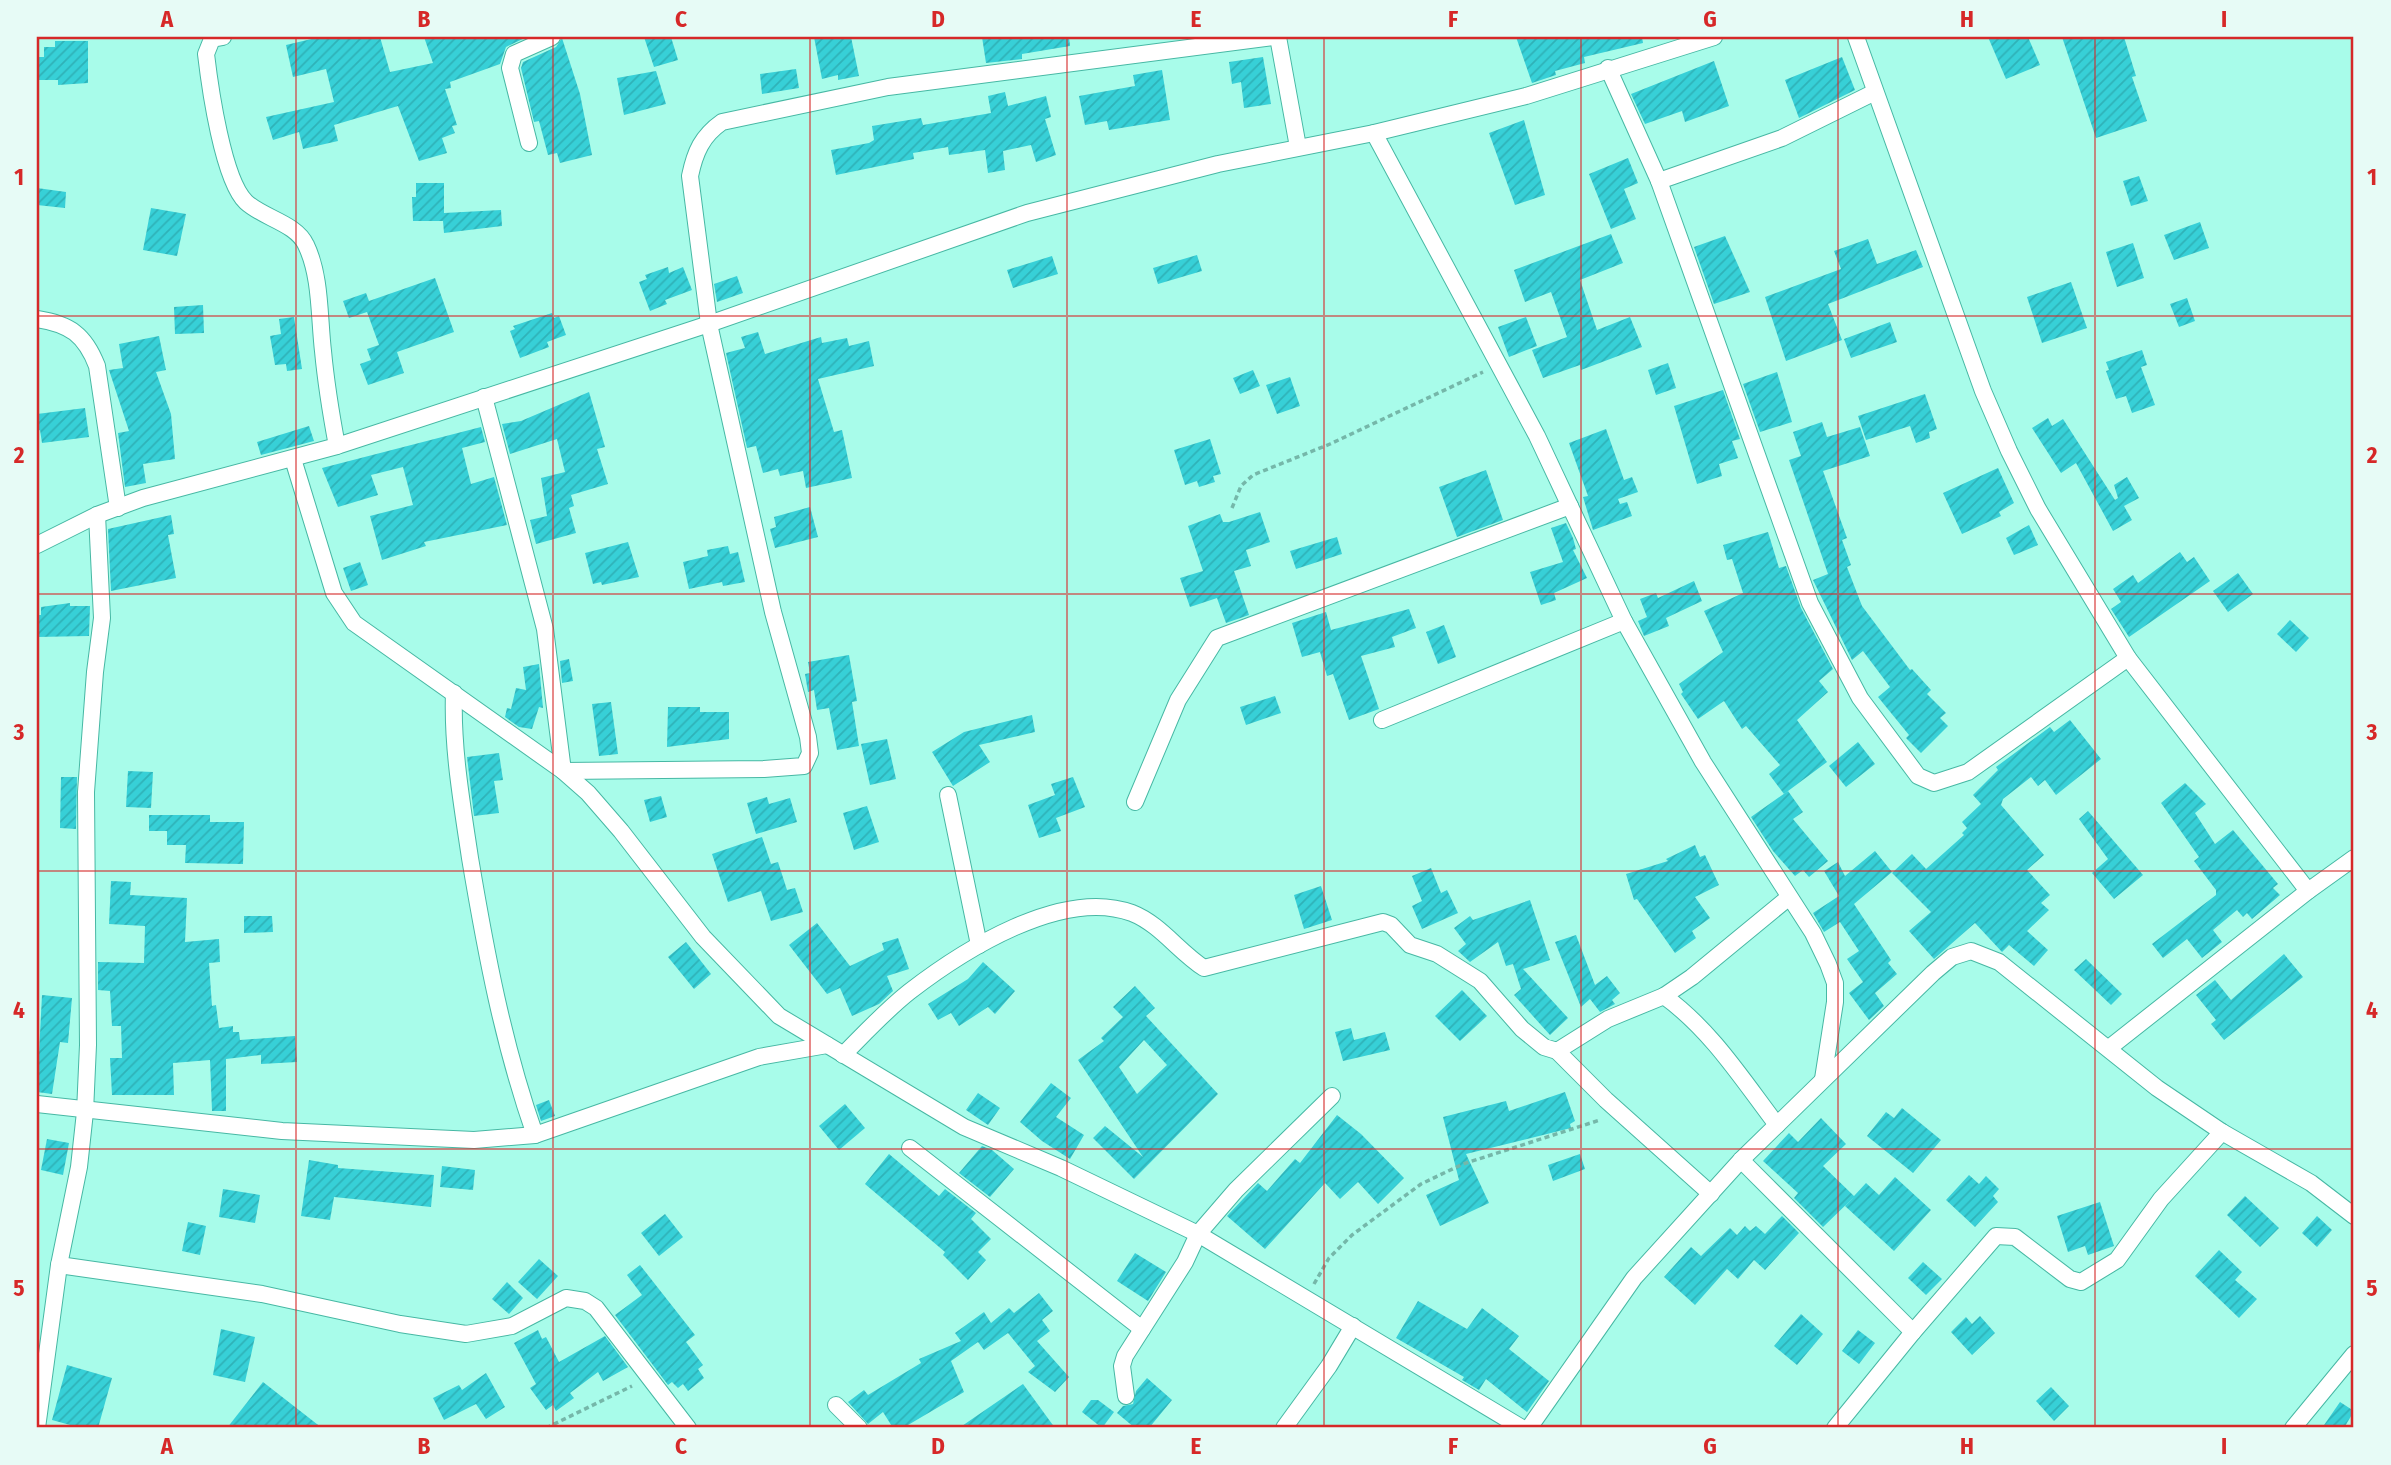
<svg xmlns="http://www.w3.org/2000/svg" width="2391" height="1465" font-family="'Fira Sans Condensed',sans-serif">
  <style>
    .building { fill: url(#building-hatch); fill-rule: evenodd }
    .lines { fill: none; stroke-linecap: round; stroke-linejoin: round }
    .minor-casing { stroke: #47b8a4; stroke-width: 18 }
    .path { stroke: #75b7a9; stroke-width: 3.5; stroke-dasharray: 5 3.5; stroke-linecap: butt }
    .minor { stroke: #fff; stroke-width: 16 }
    .grid { fill: none; stroke: #d62828; stroke-width: 2; stroke-opacity: 0.55 }
    .neatline { fill: none; stroke: #d62828; stroke-width: 2.5 }
    .grid-label { font-size: 23px; text-anchor: middle; font-weight: bold; fill: #d62828 }
  </style>
  <defs>
    <pattern id="building-hatch" width="6" height="6" patternUnits="userSpaceOnUse" patternTransform="scale(1.75)"><rect width="6" height="6" fill="#37d0d7"/><path d="M-1 1l2-2M0 6l6-6M5 7l2-2" fill="none" stroke="#2fb2b8"/></pattern>
  </defs>
  <rect width="100%" height="100%" fill="#a8fcea"/>
  <g class="building">
    <polygon points="320,37 380,37 390,72 433,63 424,37 527,37 506,47 500,64 450,82 451,88 445,89 457,125 452,126 455,133 442,138 447,153 419,161 398,106 334,125 338,141 303,149 299,132 273,140 266,117 334,102 326,69 293,77 286,45"/>
    <polygon points="644,37 671,37 678,60 654,67"/>
    <polygon points="814,37 851,37 859,76 838,80 838,75 822,79"/>
    <polygon points="982,37 1069,37 1070,46 1022,54 1022,59 986,63"/>
    <polygon points="1516,37 1642,37 1643,43 1584,57 1585,63 1555,71 1556,75 1532,83"/>
    <polygon points="1988,37 2028,37 2040,65 2006,79"/>
    <polygon points="2062,37 2124,37 2136,76 2132,77 2147,121 2096,138"/>
    <polygon points="562,38 580,94 592,155 560,163 557,153 548,155 539,121 534,122 521,68 523,62 556,47"/>
    <polygon points="55,41 88,41 88,83 58,85 58,80 39,80 39,57 44,57 44,47 55,47"/>
    <polygon points="1263,57 1271,104 1244,108 1241,82 1232,84 1229,62"/>
    <polygon points="1842,57 1855,90 1799,118 1785,80"/>
    <polygon points="1714,61 1729,106 1685,122 1682,111 1645,124 1631,94"/>
    <polygon points="796,69 799,88 762,94 760,74"/>
    <polygon points="1162,70 1170,120 1109,130 1107,121 1085,125 1079,96 1135,86 1133,75"/>
    <polygon points="656,71 666,104 624,115 617,78"/>
    <polygon points="1005,92 1008,106 1046,96 1051,117 1045,119 1056,155 1036,162 1031,145 1003,151 1005,170 988,173 985,150 949,155 948,147 913,153 914,159 836,175 831,150 869,143 874,140 872,126 921,118 923,125 991,113 988,96"/>
    <polygon points="1524,120 1545,195 1515,205 1489,133"/>
    <polygon points="1628,158 1638,183 1624,189 1636,219 1611,229 1589,174"/>
    <polygon points="2139,176 2148,201 2131,206 2123,181"/>
    <polygon points="416,183 444,183 444,213 501,210 502,226 444,233 443,221 413,221 412,197 416,197"/>
    <polygon points="37,188 66,192 65,208 37,205"/>
    <polygon points="151,208 186,214 177,256 143,250"/>
    <polygon points="2200,222 2209,248 2174,260 2164,235"/>
    <polygon points="1611,234 1623,263 1580,280 1597,330 1630,317 1642,347 1581,370 1580,365 1543,378 1532,350 1567,337 1551,292 1525,302 1514,270"/>
    <polygon points="1725,236 1750,292 1714,304 1694,247"/>
    <polygon points="1868,239 1877,264 1916,250 1923,267 1828,304 1842,340 1786,361 1765,297 1841,269 1834,251"/>
    <polygon points="2133,243 2144,278 2117,287 2106,252"/>
    <polygon points="1197,255 1202,271 1158,284 1153,268"/>
    <polygon points="1052,256 1058,274 1013,288 1007,270"/>
    <polygon points="668,267 669,273 683,267 692,290 665,300 667,304 650,311 639,282 647,279 645,275"/>
    <polygon points="737,276 743,293 717,302 714,284"/>
    <polygon points="435,278 454,332 397,352 404,373 368,385 360,364 371,360 367,349 379,345 367,312 349,318 343,301 366,293 369,301"/>
    <polygon points="2071,282 2087,328 2042,343 2027,297"/>
    <polygon points="2187,298 2195,321 2179,327 2170,304"/>
    <polygon points="203,305 204,333 175,334 174,307"/>
    <polygon points="552,313 554,318 559,316 566,335 547,342 549,347 520,358 510,331 515,329 513,326"/>
    <polygon points="294,317 302,369 287,371 286,364 275,365 270,336 281,334 279,319"/>
    <polygon points="1526,317 1537,346 1509,357 1498,327"/>
    <polygon points="1890,322 1897,342 1851,358 1844,339"/>
    <polygon points="758,332 765,354 821,337 822,343 847,338 849,346 869,341 874,366 818,379 834,432 842,430 852,478 806,488 803,471 780,476 778,469 763,473 756,446 747,448 726,353 745,348 741,337"/>
    <polygon points="159,336 166,370 156,372 171,414 175,459 143,464 146,483 125,487 118,433 129,431 109,370 123,368 119,344"/>
    <polygon points="2142,350 2147,365 2141,367 2155,405 2132,413 2126,396 2116,399 2106,371 2109,370 2106,362"/>
    <polygon points="1668,363 1676,388 1656,395 1648,370"/>
    <polygon points="1253,370 1260,386 1240,394 1233,378"/>
    <polygon points="1777,372 1792,422 1760,432 1743,384"/>
    <polygon points="1290,377 1300,406 1277,414 1266,385"/>
    <polygon points="1723,390 1740,439 1732,441 1738,458 1719,464 1722,476 1697,484 1674,406"/>
    <polygon points="589,392 605,447 597,449 608,484 571,495 574,506 569,508 576,533 536,544 530,520 547,516 541,478 565,472 557,439 510,454 502,424 521,421"/>
    <polygon points="1925,394 1937,429 1929,432 1930,438 1916,443 1910,426 1866,440 1858,416"/>
    <polygon points="85,408 89,437 42,443 40,430 37,431 37,414"/>
    <polygon points="2048,418 2052,426 2063,419 2115,500 2118,498 2114,485 2127,477 2139,498 2124,506 2132,520 2113,531 2076,463 2061,473 2032,428"/>
    <polygon points="1822,422 1827,437 1860,427 1870,456 1823,471 1847,538 1842,540 1851,565 1847,567 1862,606 1910,670 1912,669 1931,690 1927,694 1946,713 1940,718 1948,726 1921,753 1906,738 1909,735 1878,697 1890,687 1863,651 1852,660 1813,580 1828,574 1789,460 1801,456 1793,432"/>
    <polygon points="309,426 314,441 261,455 257,442"/>
    <polygon points="481,427 485,442 462,448 471,484 494,477 507,525 424,542 426,546 382,560 370,516 413,505 403,467 371,475 378,495 338,507 322,468"/>
    <polygon points="1606,429 1624,480 1632,477 1638,492 1618,499 1620,504 1627,502 1632,516 1593,530 1583,497 1588,496 1569,443"/>
    <polygon points="1210,439 1221,474 1213,476 1215,482 1199,487 1197,481 1185,485 1174,450"/>
    <polygon points="1998,468 2014,503 1999,512 2001,516 1962,534 1943,493"/>
    <polygon points="1486,470 1503,520 1457,537 1439,487"/>
    <polygon points="810,507 818,537 775,548 770,529 776,527 774,517"/>
    <polygon points="1260,512 1270,542 1246,550 1251,566 1234,571 1249,615 1226,623 1217,598 1190,607 1180,578 1203,571 1188,526 1220,514 1223,522 1229,522"/>
    <polygon points="171,515 174,534 168,535 176,578 111,591 108,529"/>
    <polygon points="1566,523 1573,538 1576,549 1573,550 1587,578 1554,593 1556,600 1541,605 1530,572 1563,562 1551,528"/>
    <polygon points="2029,525 2038,545 2014,555 2006,538"/>
    <polygon points="1768,532 1779,568 1786,566 1801,608 1833,669 1819,681 1828,692 1797,720 1827,762 1784,794 1769,774 1780,765 1746,726 1742,729 1724,701 1698,719 1681,694 1683,692 1679,684 1723,652 1704,611 1743,593 1732,559 1727,560 1723,545"/>
    <polygon points="1337,537 1342,554 1296,569 1290,551"/>
    <polygon points="628,542 639,577 602,585 601,582 593,584 585,553"/>
    <polygon points="728,546 730,554 738,552 745,582 723,586 722,582 689,589 683,562 708,556 707,550"/>
    <polygon points="2180,552 2187,562 2194,557 2210,581 2129,637 2111,609 2121,602 2113,589 2133,575 2138,583"/>
    <polygon points="360,562 368,585 351,591 343,568"/>
    <polygon points="2238,573 2253,594 2228,612 2213,591"/>
    <polygon points="1694,581 1702,601 1666,618 1669,626 1644,636 1638,621 1647,617 1640,599 1656,593 1658,598"/>
    <polygon points="70,603 70,606 90,606 89,636 37,637 37,615 41,615 41,607"/>
    <polygon points="1409,609 1416,628 1392,637 1395,647 1361,656 1379,709 1349,720 1333,674 1327,676 1320,652 1302,657 1292,623 1326,612 1331,630"/>
    <polygon points="2290,620 2309,638 2296,652 2277,634"/>
    <polygon points="1444,625 1456,657 1438,664 1426,632"/>
    <polygon points="849,655 857,701 852,702 859,746 837,750 829,708 817,710 814,690 808,692 805,674 810,673 808,662"/>
    <polygon points="569,659 573,681 562,683 560,661"/>
    <polygon points="539,664 543,708 539,707 532,729 519,727 505,717 507,708 511,709 516,688 526,690 523,667"/>
    <polygon points="1275,696 1281,713 1246,725 1240,707"/>
    <polygon points="611,702 618,754 599,756 592,704"/>
    <polygon points="668,707 700,707 700,712 729,712 729,739 667,747"/>
    <polygon points="1032,715 1035,732 979,745 990,762 953,786 932,752 964,732"/>
    <polygon points="2070,720 2101,759 2056,795 2045,780 2038,786 2031,777 2003,799 2001,805 2044,855 2027,870 2050,895 2041,903 2049,910 2027,931 2048,950 2034,966 2009,945 2002,952 1975,923 1934,959 1909,931 1931,912 1892,873 1912,854 1926,869 1964,835 1962,833 1967,828 1962,822 1981,804 1973,795 1998,770 1996,767 2050,727 2054,732"/>
    <polygon points="887,739 896,779 870,785 861,744"/>
    <polygon points="1858,742 1875,764 1846,787 1829,766"/>
    <polygon points="499,753 503,780 494,781 499,813 474,816 467,757"/>
    <polygon points="128,771 153,772 151,808 126,807"/>
    <polygon points="61,777 77,777 76,829 60,828"/>
    <polygon points="1073,777 1085,807 1056,818 1061,831 1039,838 1028,805 1055,795 1051,784"/>
    <polygon points="2185,783 2206,804 2195,813 2215,844 2233,830 2278,884 2273,888 2280,895 2252,919 2247,913 2243,917 2237,910 2213,930 2222,942 2202,958 2187,939 2163,958 2152,944 2216,895 2216,890 2194,861 2199,857 2161,803"/>
    <polygon points="1788,791 1803,812 1793,819 1828,861 1809,877 1803,870 1795,876 1773,851 1751,817"/>
    <polygon points="661,796 667,817 650,822 644,800"/>
    <polygon points="767,797 769,804 790,798 797,822 756,834 747,803"/>
    <polygon points="867,806 879,842 854,850 843,813"/>
    <polygon points="2088,811 2143,875 2114,899 2092,873 2108,859 2079,819"/>
    <polygon points="149,815 210,815 210,822 244,822 243,864 185,863 186,845 167,845 167,831 149,831"/>
    <polygon points="762,837 771,864 778,862 787,890 795,888 803,912 771,921 761,891 728,902 712,854"/>
    <polygon points="1695,845 1700,857 1705,855 1719,885 1695,897 1710,918 1692,931 1696,938 1675,953 1637,899 1634,900 1626,874 1668,861 1666,859"/>
    <polygon points="1875,851 1892,872 1854,904 1891,960 1888,963 1897,974 1875,993 1884,1006 1869,1020 1849,993 1863,982 1847,959 1859,951 1840,922 1824,932 1813,913 1839,896 1824,871 1838,862 1845,876"/>
    <polygon points="1431,868 1441,893 1447,890 1458,913 1422,929 1412,906 1422,901 1412,876"/>
    <polygon points="111,881 131,882 130,895 187,898 185,942 219,939 220,962 209,963 212,1006 216,1005 219,1028 233,1026 233,1032 239,1032 240,1040 295,1036 297,1062 261,1064 261,1055 226,1059 226,1111 212,1111 210,1060 173,1063 174,1095 112,1095 110,1058 122,1058 121,1026 112,1026 110,991 98,990 98,962 144,963 145,926 109,924"/>
    <polygon points="1321,886 1332,920 1304,929 1294,895"/>
    <polygon points="1530,900 1550,960 1523,969 1568,1018 1550,1035 1514,995 1521,989 1513,964 1506,966 1498,942 1470,962 1458,951 1466,944 1454,928 1470,916 1473,920"/>
    <polygon points="244,916 272,916 273,932 244,933"/>
    <polygon points="817,923 850,966 884,950 882,943 898,938 909,969 887,976 893,991 879,1004 852,1016 840,988 827,994 789,945"/>
    <polygon points="1576,935 1595,985 1607,976 1620,993 1612,1000 1615,1004 1600,1012 1590,999 1581,1007 1555,942"/>
    <polygon points="686,942 711,974 694,989 668,957"/>
    <polygon points="2284,954 2303,977 2224,1040 2211,1024 2216,1020 2196,995 2215,980 2231,1000"/>
    <polygon points="2086,959 2122,994 2111,1005 2074,970"/>
    <polygon points="983,962 1015,991 995,1014 988,1007 959,1026 951,1013 938,1020 928,1004 968,979"/>
    <path d="M1135,986L1155,1008L1146,1016L1218,1094L1134,1179L1093,1138L1105,1126L1143,1157L1078,1060L1104,1041L1101,1038L1123,1017L1113,1007ZM1144,1040L1167,1065L1137,1094L1119,1067Z"/>
    <polygon points="1462,990 1487,1016 1460,1041 1435,1016"/>
    <polygon points="42,995 72,998 68,1043 60,1042 52,1094 37,1092"/>
    <polygon points="1351,1028 1354,1040 1385,1032 1390,1050 1343,1061 1335,1032"/>
    <polygon points="1051,1083 1071,1098 1056,1117 1084,1135 1070,1159 1042,1141 1020,1122"/>
    <polygon points="1565,1092 1575,1121 1570,1124 1571,1128 1466,1154 1489,1203 1440,1226 1426,1195 1459,1180 1443,1117 1506,1101 1509,1111"/>
    <polygon points="978,1093 1000,1108 988,1125 966,1110"/>
    <polygon points="549,1100 555,1116 541,1121 536,1105"/>
    <polygon points="845,1104 865,1128 839,1150 819,1126"/>
    <polygon points="1902,1108 1941,1140 1913,1173 1867,1136 1886,1112 1894,1118"/>
    <polygon points="1337,1115 1361,1134 1404,1178 1378,1204 1358,1182 1340,1199 1325,1183 1265,1249 1227,1216 1258,1183 1267,1191 1295,1159 1300,1163"/>
    <polygon points="1821,1118 1846,1144 1823,1166 1854,1196 1866,1183 1879,1195 1895,1177 1931,1210 1894,1251 1845,1206 1854,1197 1823,1227 1794,1198 1798,1193 1763,1161 1789,1133 1798,1142"/>
    <polygon points="47,1139 69,1143 63,1175 41,1170"/>
    <polygon points="982,1146 992,1150 1014,1169 990,1197 959,1173"/>
    <polygon points="889,1154 939,1196 945,1189 976,1213 971,1219 991,1239 978,1252 986,1260 968,1280 943,1255 945,1252 865,1184"/>
    <polygon points="1580,1154 1585,1169 1553,1181 1548,1165"/>
    <polygon points="309,1160 338,1165 338,1168 434,1175 431,1207 334,1197 330,1220 301,1216"/>
    <polygon points="442,1166 475,1170 473,1190 440,1187"/>
    <polygon points="1969,1175 1979,1184 1986,1176 1999,1189 1993,1196 1998,1202 1975,1227 1946,1200"/>
    <polygon points="223,1189 260,1195 255,1223 219,1217"/>
    <polygon points="2245,1196 2279,1228 2260,1247 2227,1215"/>
    <polygon points="2100,1202 2114,1246 2088,1255 2085,1246 2068,1252 2057,1216"/>
    <polygon points="665,1214 683,1237 659,1256 641,1233"/>
    <polygon points="1782,1216 1799,1233 1765,1270 1754,1260 1738,1279 1727,1269 1695,1305 1664,1277 1691,1247 1701,1256 1730,1228 1737,1235 1745,1226 1750,1231 1756,1226 1765,1234"/>
    <polygon points="2317,1216 2332,1230 2317,1247 2302,1233"/>
    <polygon points="188,1222 206,1226 200,1255 182,1251"/>
    <polygon points="2219,1250 2242,1272 2235,1280 2257,1299 2239,1318 2195,1276"/>
    <polygon points="1135,1253 1166,1272 1148,1301 1117,1281"/>
    <polygon points="539,1259 558,1276 537,1299 518,1282"/>
    <polygon points="1923,1262 1942,1279 1926,1295 1908,1278"/>
    <polygon points="640,1265 695,1335 686,1342 703,1365 698,1369 704,1378 688,1391 683,1384 678,1388 672,1382 668,1385 615,1315 642,1295 627,1275"/>
    <polygon points="507,1282 523,1298 509,1314 492,1299"/>
    <polygon points="1039,1293 1053,1311 1042,1320 1050,1331 1037,1341 1069,1377 1055,1392 1028,1372 1035,1366 1008,1333 984,1350 978,1342 951,1361 964,1392 903,1428 893,1428 883,1412 868,1424 848,1402 864,1390 868,1395 921,1363 919,1359 961,1341 955,1333 984,1312 991,1323 1009,1308 1014,1313"/>
    <polygon points="1418,1301 1467,1329 1482,1308 1519,1336 1509,1349 1549,1381 1527,1412 1486,1379 1479,1390 1462,1380 1464,1377 1396,1338"/>
    <polygon points="1801,1314 1823,1334 1797,1365 1774,1346"/>
    <polygon points="1980,1316 1995,1333 1972,1355 1951,1332 1966,1317 1972,1324"/>
    <polygon points="221,1329 255,1337 245,1382 213,1375"/>
    <polygon points="538,1330 542,1339 546,1337 559,1362 605,1336 628,1367 603,1381 598,1372 570,1393 574,1398 556,1411 553,1405 546,1410 530,1388 536,1384 514,1343"/>
    <polygon points="1858,1330 1875,1343 1859,1364 1842,1351"/>
    <polygon points="67,1365 112,1378 98,1428 81,1428 52,1420"/>
    <polygon points="486,1373 505,1407 486,1419 476,1404 444,1420 433,1398 459,1385 462,1390"/>
    <polygon points="1147,1378 1172,1400 1149,1428 1135,1428 1117,1413 1123,1406 1133,1404 1136,1391"/>
    <polygon points="263,1382 322,1428 227,1428"/>
    <polygon points="1023,1384 1055,1428 959,1428"/>
    <polygon points="2051,1387 2069,1406 2054,1421 2036,1401"/>
    <polygon points="1091,1400 1098,1400 1114,1412 1102,1428 1082,1412"/>
    <polygon points="2340,1402 2354,1411 2344,1428 2322,1428"/>
  </g>
  <g class="lines">
    <g class="minor-casing">
      <g id="minor">
        <path d="M223,37L212,39L206,54C210,88 223,180 246,202C263,218 296,223 306,245C321,276 319,317 323,351C326,383 331,414 337,446"/>
        <polyline points="1278,37 1298,147"/>
        <polyline points="1856,37 1983,391 2009,451 2038,509 2128,658 2308,891"/>
        <polyline points="1608,68 1659,181 1810,603 1860,698 1918,776 1934,783 1968,772 2128,658"/>
        <polyline points="1374,133 1537,436 1624,621 1703,762 1813,933 1828,964 1835,983 1835,1002 1823,1079"/>
        <polyline points="529,143 510,68 514,54 552,37"/>
        <polyline points="1659,181 1782,138 1875,92"/>
        <path d="M37,319C70,324 85,335 97,366L118,508"/>
        <path d="M484,397L545,629L563,771L764,769L804,766L810,753L808,737L773,612L709,324L690,176C695,152 702,136 722,122L888,87L1273,37"/>
        <polyline points="293,459 334,593 354,623 563,771 588,793 621,831 703,937 779,1016 964,1127 1061,1168 1198,1234 1522,1428"/>
        <polyline points="37,545 97,515 143,498 337,446 709,324 1027,213 1218,164 1374,133 1526,96 1714,37"/>
        <path d="M454,693C452,748 462,804 470,858C486,953 503,1044 535,1135"/>
        <polyline points="1382,720 1624,621"/>
        <polyline points="948,795 979,945"/>
        <polyline points="1135,802 1178,700 1217,638 1570,506"/>
        <path d="M1664,996C1711,1030 1742,1079 1777,1125"/>
        <polyline points="2109,1048 2308,891 2354,858"/>
        <polyline points="1557,1051 1606,1100 1711,1194"/>
        <path d="M843,1055C864,1034 885,1011 909,992C962,951 1062,887 1132,913C1160,924 1179,952 1204,968L1383,922L1391,925L1410,945L1437,954L1480,981L1522,1029L1544,1047L1557,1051L1608,1019L1664,996L1692,977L1788,898"/>
        <polyline points="37,1104 282,1131 474,1140 535,1135 759,1057 827,1045"/>
        <polyline points="910,1148 1142,1329"/>
        <polyline points="1741,1160 1913,1332"/>
        <polyline points="59,1265 262,1294 400,1324 466,1334 512,1326 566,1298 585,1301 596,1308 688,1428"/>
        <polyline points="1126,1396 1122,1366 1125,1356 1185,1262 1198,1234 1236,1190 1332,1096"/>
        <polyline points="836,1405 859,1428"/>
        <polyline points="37,1428 59,1265 79,1167 85,1112 88,1045 86,792 95,672 102,618 97,515"/>
        <polyline points="1284,1428 1329,1366 1353,1326"/>
        <polyline points="1529,1428 1634,1278 1741,1160 1933,973 1952,957 1971,951 1999,962 2157,1088 2222,1132 2311,1183 2354,1216"/>
        <polyline points="1835,1428 1913,1332 1996,1236 2015,1237 2070,1279 2081,1282 2117,1260 2161,1199 2222,1132"/>
        <polyline points="2293,1428 2354,1354"/>
      </g>
    </g>
    <g class="path">
      <polyline points="1232,508 1241,486 1253,475 1330,444 1483,372"/>
      <polyline points="1314,1284 1329,1258 1352,1235 1421,1184 1463,1164 1600,1120"/>
      <polyline points="546,1428 632,1386"/>
    </g>
    <use href="#minor" class="minor"/>
  </g>
  <path class="grid" d="M296,37V1428M553,37V1428M810,37V1428M1067,37V1428M1324,37V1428M1581,37V1428M1838,37V1428M2095,37V1428M37,316H2354M37,594H2354M37,871H2354M37,1149H2354"/>
  <rect width="2391" height="1465" fill="none" stroke="#e7fbf6" stroke-width="77"/>
  <rect x="38" y="38" width="2314" height="1388" class="neatline"/>
  <g class="grid-label">
    <text x="167" y="27">A</text>
    <text x="424" y="27">B</text>
    <text x="681" y="27">C</text>
    <text x="938" y="27">D</text>
    <text x="1196" y="27">E</text>
    <text x="1453" y="27">F</text>
    <text x="1710" y="27">G</text>
    <text x="1967" y="27">H</text>
    <text x="2224" y="27">I</text>
    <text x="19" y="185">1</text>
    <text x="2372" y="185">1</text>
    <text x="19" y="463">2</text>
    <text x="2372" y="463">2</text>
    <text x="19" y="740">3</text>
    <text x="2372" y="740">3</text>
    <text x="19" y="1018">4</text>
    <text x="2372" y="1018">4</text>
    <text x="19" y="1296">5</text>
    <text x="2372" y="1296">5</text>
    <text x="167" y="1454">A</text>
    <text x="424" y="1454">B</text>
    <text x="681" y="1454">C</text>
    <text x="938" y="1454">D</text>
    <text x="1196" y="1454">E</text>
    <text x="1453" y="1454">F</text>
    <text x="1710" y="1454">G</text>
    <text x="1967" y="1454">H</text>
    <text x="2224" y="1454">I</text>
  </g>
</svg>
